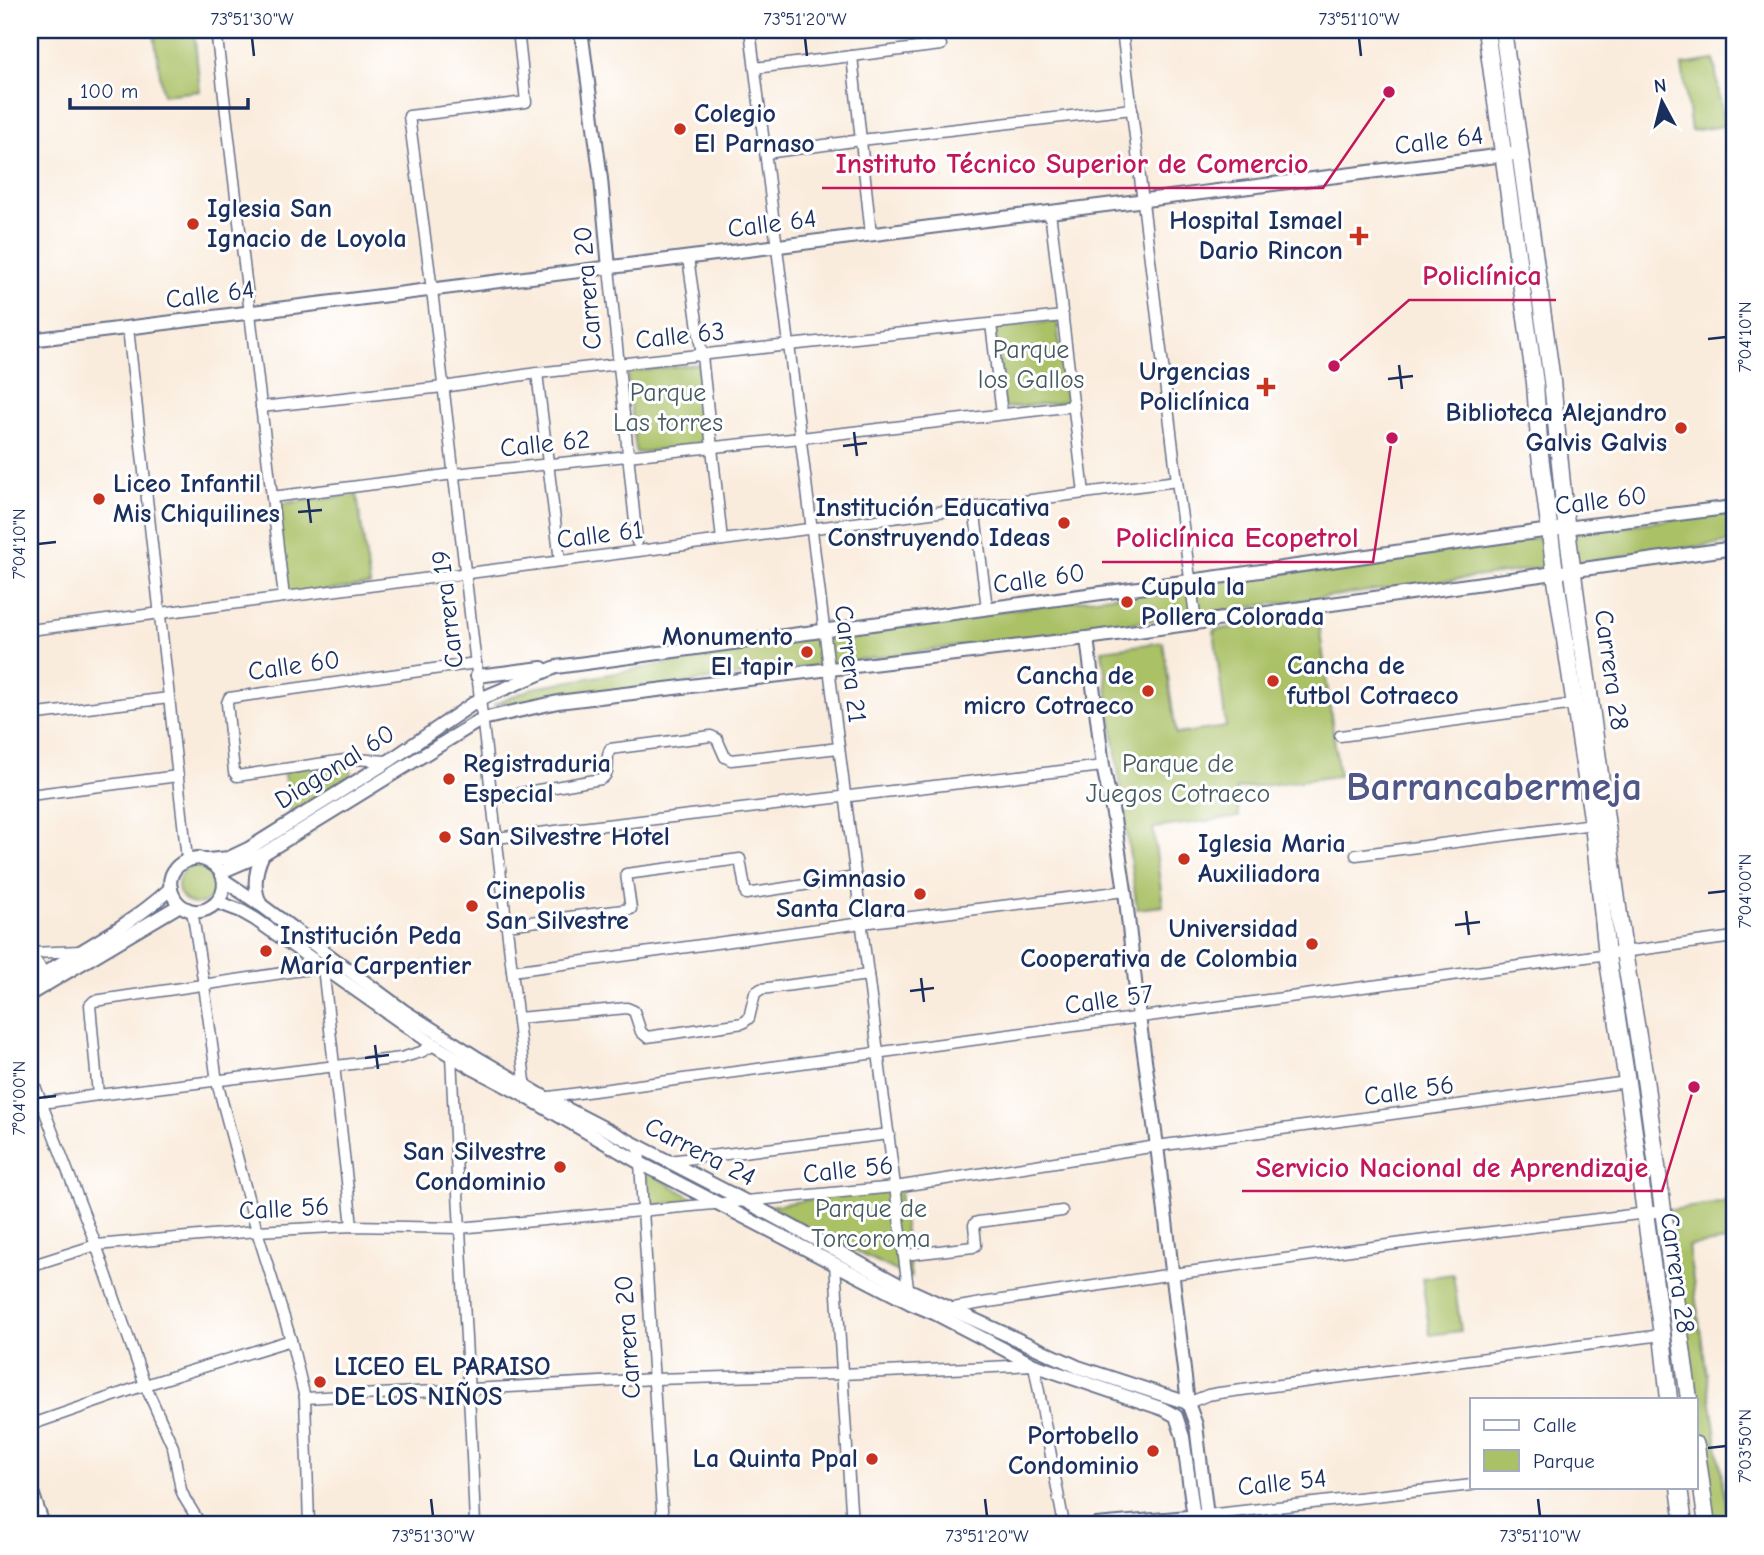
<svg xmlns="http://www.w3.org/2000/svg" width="1764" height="1555" font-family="'Comic Neue',sans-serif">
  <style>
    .green { fill: #aac166; stroke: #627862; stroke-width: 2 }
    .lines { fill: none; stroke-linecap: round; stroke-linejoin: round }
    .minor-casing { stroke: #69718a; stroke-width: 13 }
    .tertiary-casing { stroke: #69718a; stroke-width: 16 }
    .primary-casing { stroke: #69718a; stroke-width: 19 }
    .minor { stroke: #fff; stroke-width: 10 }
    .tertiary { stroke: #fff; stroke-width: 12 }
    .primary { stroke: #fff; stroke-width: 16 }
    .ticks { fill: none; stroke: #1b2f5e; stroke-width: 2.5 }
    .poi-dot { fill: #c8321e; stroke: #fff; stroke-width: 2.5 }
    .labels { text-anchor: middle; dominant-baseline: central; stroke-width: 6; stroke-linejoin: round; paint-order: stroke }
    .poi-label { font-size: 26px; font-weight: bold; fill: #1b2f5e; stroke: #fff; text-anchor: start }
    .street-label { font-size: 26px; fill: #1b2f5e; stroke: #fff }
    .park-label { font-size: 26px; fill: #465b60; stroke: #fff }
    .town-label { font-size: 40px; font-weight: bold; fill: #515786; stroke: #fff }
    .leader { fill: none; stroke: #c2185b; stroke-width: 2.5 }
    .callout-dot { fill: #c2185b; stroke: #fff; stroke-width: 2.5 }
    .callout-label { font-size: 28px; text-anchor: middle; font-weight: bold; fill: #c2185b; stroke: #fff; stroke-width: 6; stroke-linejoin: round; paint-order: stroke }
    .neatline { fill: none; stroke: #1b2f5e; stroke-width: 2.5 }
    .ticks-label { font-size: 18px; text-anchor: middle; fill: #1b2f5e }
  </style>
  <rect width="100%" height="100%" fill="#fff"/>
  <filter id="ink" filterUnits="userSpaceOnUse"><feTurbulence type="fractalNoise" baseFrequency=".0143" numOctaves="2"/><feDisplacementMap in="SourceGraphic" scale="14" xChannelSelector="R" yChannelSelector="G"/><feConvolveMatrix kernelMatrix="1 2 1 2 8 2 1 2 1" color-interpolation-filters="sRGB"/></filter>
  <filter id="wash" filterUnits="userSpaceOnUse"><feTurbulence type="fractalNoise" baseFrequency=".00686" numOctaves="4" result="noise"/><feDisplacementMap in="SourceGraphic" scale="28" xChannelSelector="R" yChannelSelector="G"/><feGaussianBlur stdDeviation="1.57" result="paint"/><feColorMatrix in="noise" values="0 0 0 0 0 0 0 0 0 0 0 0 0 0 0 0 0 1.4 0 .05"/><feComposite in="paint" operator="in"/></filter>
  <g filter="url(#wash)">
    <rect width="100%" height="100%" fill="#faecdd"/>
    <g class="green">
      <polygon points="181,30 194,30 200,91 163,95 154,34"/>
      <polygon points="1714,60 1724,126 1691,131 1682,65"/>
      <polygon points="1057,321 1066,402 1004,408 995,327"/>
      <polygon points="698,364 710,443 636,453 627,372"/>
      <polygon points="357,495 370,585 287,596 276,504"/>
      <polygon points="1734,511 1734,542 805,667 600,694 493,705 533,688 825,635"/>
      <polygon points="1318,616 1339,776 1236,789 1239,817 1153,828 1163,906 1137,909 1102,650 1163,642 1176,734 1226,727 1214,630"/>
      <polygon points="349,763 352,773 348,777 291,815 283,769"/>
      <circle cx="197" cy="885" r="19"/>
      <polygon points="645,1170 697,1201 650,1206"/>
      <polygon points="899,1185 911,1278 764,1207"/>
      <polygon points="1734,1201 1734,1240 1688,1246 1729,1525 1707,1525 1696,1448 1696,1399 1663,1211"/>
      <polygon points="1453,1274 1461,1331 1430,1335 1422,1278"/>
    </g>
  </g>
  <g filter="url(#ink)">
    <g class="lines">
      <g class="minor-casing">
        <g id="minor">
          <polyline points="216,30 284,597"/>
          <polyline points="518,30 526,102 409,116 432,290 526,1090"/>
          <polyline points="750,30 829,668 909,1296"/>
          <polyline points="1122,30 1177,481 1196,623"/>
          <polyline points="852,56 871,235"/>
          <polyline points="755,68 941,45"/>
          <polyline points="766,153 861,140 1132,109"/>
          <polyline points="1050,212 1084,493"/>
          <polyline points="688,258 702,356 722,540"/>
          <polyline points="609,268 637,542"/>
          <polyline points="991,324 1002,414"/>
          <polyline points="128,328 187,859"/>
          <polyline points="537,373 560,561"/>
          <polyline points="261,407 443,387 537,373 789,345 1063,316"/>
          <polyline points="272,497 454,474 801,438 1074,406"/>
          <polyline points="974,507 987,608"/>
          <polyline points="30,630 1177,481"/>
          <polyline points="30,715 169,698"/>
          <polyline points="1340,736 1575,704"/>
          <polyline points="389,761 352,759 237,776 234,772 227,703 229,698 476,663"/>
          <polyline points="30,795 178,776"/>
          <path d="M492,798L601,779C613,772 604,760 610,749L711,736L717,739L725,757L731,760L839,748"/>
          <polyline points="496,838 1103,766"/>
          <polyline points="1356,855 1593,824"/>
          <polyline points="192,910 204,985 217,1082 257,1231 291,1340 305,1398 309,1525"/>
          <polyline points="507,925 631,909 626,874 740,859 746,894 856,877"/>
          <polyline points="30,953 81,951"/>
          <polyline points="30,953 40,967 39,976"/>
          <polyline points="512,971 862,923 1125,891"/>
          <polyline points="518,1018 627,1008 634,1011 641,1032 647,1037 743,1023 749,1018 755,993 761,989 868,975"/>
          <path d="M451,1055C458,1212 469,1368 475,1525"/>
          <polyline points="30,1073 96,1245 145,1385 173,1447 181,1490 185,1499 201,1525"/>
          <polyline points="98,1095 90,1005 94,1001 323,967 352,1226"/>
          <polyline points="542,1098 1734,937"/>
          <polyline points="30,1108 42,1103 98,1095 401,1058 421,1052 434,1045"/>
          <polyline points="639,1147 663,1525"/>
          <polyline points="669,1161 889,1134"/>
          <polyline points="904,1255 973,1247 976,1245 974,1225 975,1223 978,1222 1062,1211"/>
          <polyline points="835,1264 852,1525"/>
          <polyline points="30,1266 96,1245 257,1231 352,1226 459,1228 895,1187 1157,1146 1627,1082"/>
          <polyline points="948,1309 982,1303 1173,1274 1410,1242 1663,1211"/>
          <polyline points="305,1398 654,1379 842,1374 1034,1365 1064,1525"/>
          <polyline points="1188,1403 1208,1395 1219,1393 1662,1335"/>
          <polyline points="30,1425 145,1385 291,1340"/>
          <polyline points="1207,1515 1472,1485"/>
        </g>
      </g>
      <g class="tertiary-casing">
        <g id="tertiary">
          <polyline points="581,30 601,179 609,268"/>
          <polyline points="30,340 1512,154"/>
          <polyline points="1087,638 1103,766 1114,819 1125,891 1139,1017 1157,1146 1188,1403 1196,1425 1208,1525"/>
          <polyline points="477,676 542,668"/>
          <path d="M198,858C216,862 229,875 222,894C219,901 213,906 207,909C173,923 149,864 198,858Z"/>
          <polyline points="208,860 229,858 248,849 389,761 480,699 556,667 1190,581 1550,530 1734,507"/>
          <polyline points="221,872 263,854 482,719 558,702 1087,638 1734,548"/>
          <polyline points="225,881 261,905 404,1011 479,1059 544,1097 745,1201 909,1290 1078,1367 1188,1403"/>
          <polyline points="217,902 241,911 255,919 434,1045 474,1069 527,1097 640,1163 910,1303 934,1313 1034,1365 1163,1409 1176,1416 1183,1437 1195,1525"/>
          <path d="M261,905C252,888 255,871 263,854"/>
          <path d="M30,982C77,953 130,926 171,888"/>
          <polyline points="30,994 180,905"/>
          <polyline points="30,1486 43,1525"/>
          <polyline points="1096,1525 1200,1516"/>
        </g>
      </g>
      <g class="primary-casing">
        <g id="primary">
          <polyline points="1486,30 1535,383 1540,455 1556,580 1593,824 1607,955 1626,1075 1662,1335 1669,1399"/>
          <polyline points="1503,30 1552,381 1565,515 1624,952 1644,1072 1689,1399"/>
          <polyline points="1696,1445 1707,1525"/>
          <polyline points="1679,1487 1684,1525"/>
        </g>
      </g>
      <use href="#minor" class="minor"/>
      <use href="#tertiary" class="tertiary"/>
      <use href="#primary" class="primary"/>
    </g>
  </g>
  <path class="ticks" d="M252,38L254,56M805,38L807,56M1359,38L1361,56M1708,339L1726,337M1399,365L1402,389M1388,379L1413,376M854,432L857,456M843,446L867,443M308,499L311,523M298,512L322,510M38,544L56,542M1708,893L1726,891M1466,911L1469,935M1455,925L1480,922M921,978L924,1002M910,991L934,988M375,1045L378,1069M365,1058L389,1055M38,1098L56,1096M1708,1448L1726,1446M431,1499L433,1516M985,1499L987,1516M1538,1499L1540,1516"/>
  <g class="poi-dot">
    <circle cx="680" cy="129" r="7"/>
    <circle cx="193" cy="224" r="7"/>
    <path d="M1355.5 225.5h7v7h7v7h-7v7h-7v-7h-7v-7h7z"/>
    <path d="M1262.5 376.5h7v7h7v7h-7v7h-7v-7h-7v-7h7z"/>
    <circle cx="1681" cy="428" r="7"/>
    <circle cx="99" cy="499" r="7"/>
    <circle cx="1064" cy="523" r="7"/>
    <circle cx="1127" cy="602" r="7"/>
    <circle cx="807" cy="652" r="7"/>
    <circle cx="1273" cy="681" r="7"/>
    <circle cx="1148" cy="691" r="7"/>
    <circle cx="449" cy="779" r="7"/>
    <circle cx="445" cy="837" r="7"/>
    <circle cx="1184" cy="859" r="7"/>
    <circle cx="920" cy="894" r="7"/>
    <circle cx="472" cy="906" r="7"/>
    <circle cx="1312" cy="944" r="7"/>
    <circle cx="266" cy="951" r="7"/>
    <circle cx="560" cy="1167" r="7"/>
    <circle cx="320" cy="1382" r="7"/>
    <circle cx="1153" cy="1451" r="7"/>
    <circle cx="872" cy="1459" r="7"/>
  </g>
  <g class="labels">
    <g class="poi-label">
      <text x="694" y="114">Colegio<tspan x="694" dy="30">El Parnaso</tspan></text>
      <text x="207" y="209">Iglesia San<tspan x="207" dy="30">Ignacio de Loyola</tspan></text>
      <text x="1343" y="221" text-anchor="end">Hospital Ismael<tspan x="1343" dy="30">Dario Rincon</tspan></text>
      <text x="1250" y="372" text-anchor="end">Urgencias<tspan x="1250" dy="30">Policlínica</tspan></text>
      <text x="1667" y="413" text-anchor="end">Biblioteca Alejandro<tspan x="1667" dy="30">Galvis Galvis</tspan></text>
      <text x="113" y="484">Liceo Infantil<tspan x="113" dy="30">Mis Chiquilines</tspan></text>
      <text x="1050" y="508" text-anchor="end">Institución Educativa<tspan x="1050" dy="30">Construyendo Ideas</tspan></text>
      <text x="1141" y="587">Cupula la<tspan x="1141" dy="30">Pollera Colorada</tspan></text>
      <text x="793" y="637" text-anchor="end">Monumento<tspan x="793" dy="30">El tapir</tspan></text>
      <text x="1287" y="666">Cancha de<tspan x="1287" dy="30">futbol Cotraeco</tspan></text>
      <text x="1134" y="676" text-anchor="end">Cancha de<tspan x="1134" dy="30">micro Cotraeco</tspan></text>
      <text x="463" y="764">Registraduria<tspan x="463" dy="30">Especial</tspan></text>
      <text x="459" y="837">San Silvestre Hotel</text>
      <text x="1198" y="844">Iglesia Maria<tspan x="1198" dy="30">Auxiliadora</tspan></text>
      <text x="906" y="879" text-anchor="end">Gimnasio<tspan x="906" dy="30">Santa Clara</tspan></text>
      <text x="486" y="891">Cinepolis<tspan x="486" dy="30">San Silvestre</tspan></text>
      <text x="1298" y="929" text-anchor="end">Universidad<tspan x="1298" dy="30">Cooperativa de Colombia</tspan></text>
      <text x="280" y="936">Institución Peda<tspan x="280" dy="30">María Carpentier</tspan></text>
      <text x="546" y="1152" text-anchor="end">San Silvestre<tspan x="546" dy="30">Condominio</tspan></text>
      <text x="334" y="1367">LICEO EL PARAISO<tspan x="334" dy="30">DE LOS NIÑOS</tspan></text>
      <text x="1139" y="1436" text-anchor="end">Portobello<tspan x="1139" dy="30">Condominio</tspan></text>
      <text x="858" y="1459" text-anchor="end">La Quinta Ppal</text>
    </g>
    <g class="street-label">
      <text transform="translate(1439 141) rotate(-7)">Calle 64</text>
      <text transform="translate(772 224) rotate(-7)">Calle 64</text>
      <text transform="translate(588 288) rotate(-95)">Carrera 20</text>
      <text transform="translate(210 295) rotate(-7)">Calle 64</text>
      <text transform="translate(680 336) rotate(-6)">Calle 63</text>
      <text transform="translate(545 444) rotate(-6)">Calle 62</text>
      <text transform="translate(1601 501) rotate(-7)">Calle 60</text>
      <text transform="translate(600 535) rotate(-7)">Calle 61</text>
      <text transform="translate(1039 579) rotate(-8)">Calle 60</text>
      <text transform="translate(448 609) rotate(-97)">Carrera 19</text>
      <text transform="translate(850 664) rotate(83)">Carrera 21</text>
      <text transform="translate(294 666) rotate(-8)">Calle 60</text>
      <text transform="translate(1611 670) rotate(82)">Carrera 28</text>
      <text transform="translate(335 767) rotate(-32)">Diagonal 60</text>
      <text transform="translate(1109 1000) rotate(-8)">Calle 57</text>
      <text transform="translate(1409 1091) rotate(-8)">Calle 56</text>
      <text transform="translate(700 1152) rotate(27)">Carrera 24</text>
      <text transform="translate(848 1170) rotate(-6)">Calle 56</text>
      <text transform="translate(284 1209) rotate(-3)">Calle 56</text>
      <text transform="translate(1677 1273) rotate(82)">Carrera 28</text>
      <text transform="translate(628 1337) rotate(-94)">Carrera 20</text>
      <text transform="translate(1282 1483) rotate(-6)">Calle 54</text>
    </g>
    <g class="park-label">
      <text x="1031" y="350">Parque<tspan x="1031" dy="30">los Gallos</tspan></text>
      <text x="668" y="393">Parque<tspan x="668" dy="30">Las torres</tspan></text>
      <text x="1178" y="764">Parque de<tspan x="1178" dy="30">Juegos Cotraeco</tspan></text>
      <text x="871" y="1209">Parque de<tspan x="871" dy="30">Torcoroma</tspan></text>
    </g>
    <g class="town-label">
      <text x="1494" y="787">Barrancabermeja</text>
    </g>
  </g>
  <path class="leader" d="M1389 92L1323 188H822M1334 366L1409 300H1556M1392 438L1373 562H1102M1694 1087L1662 1191H1242"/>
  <g class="callout-dot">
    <circle cx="1389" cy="92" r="7"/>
    <circle cx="1334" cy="366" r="7"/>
    <circle cx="1392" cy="438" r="7"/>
    <circle cx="1694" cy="1087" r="7"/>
  </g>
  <g class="callout-label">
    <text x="1072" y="173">Instituto Técnico Superior de Comercio</text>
    <text x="1482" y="285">Policlínica</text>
    <text x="1237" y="547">Policlínica Ecopetrol</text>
    <text x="1452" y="1177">Servicio Nacional de Aprendizaje</text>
  </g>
  <rect width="1764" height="1555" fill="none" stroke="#fff" stroke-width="77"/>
  <rect x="1470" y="1398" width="228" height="91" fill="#ffffff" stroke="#a4acbf" stroke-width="2"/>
  <rect x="1484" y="1420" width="35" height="10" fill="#ffffff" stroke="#a4acbf" stroke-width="2"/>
  <text x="1533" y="1432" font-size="21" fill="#1b2f5e">Calle</text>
  <rect x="1484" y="1450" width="35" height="21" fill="#aac166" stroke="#a4acbf" stroke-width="2"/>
  <text x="1533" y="1468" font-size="21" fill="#1b2f5e">Parque</text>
  <g transform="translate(1662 102) rotate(353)" stroke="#ffffff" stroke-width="5" paint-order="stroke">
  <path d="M0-5L12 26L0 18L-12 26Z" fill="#1b2f5e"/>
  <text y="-10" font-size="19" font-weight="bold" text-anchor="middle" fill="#1b2f5e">N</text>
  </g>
  <path d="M70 98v10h178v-10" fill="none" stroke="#1b2f5e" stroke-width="3.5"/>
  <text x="80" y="98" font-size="21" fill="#1b2f5e" stroke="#ffffff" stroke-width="5" paint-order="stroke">100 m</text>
  <rect x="38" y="38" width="1688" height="1478" class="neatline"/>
  <g class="ticks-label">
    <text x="252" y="25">73°51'30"W</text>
    <text x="805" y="25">73°51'20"W</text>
    <text x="1359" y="25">73°51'10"W</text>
    <text transform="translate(1745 337) rotate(-90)" y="6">7°04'10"N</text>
    <text transform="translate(19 544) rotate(-90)" y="6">7°04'10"N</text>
    <text transform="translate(1745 891) rotate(-90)" y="6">7°04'00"N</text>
    <text transform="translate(19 1098) rotate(-90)" y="6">7°04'00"N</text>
    <text transform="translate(1745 1446) rotate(-90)" y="6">7°03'50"N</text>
    <text x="433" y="1542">73°51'30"W</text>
    <text x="987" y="1542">73°51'20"W</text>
    <text x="1540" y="1542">73°51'10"W</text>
  </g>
</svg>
